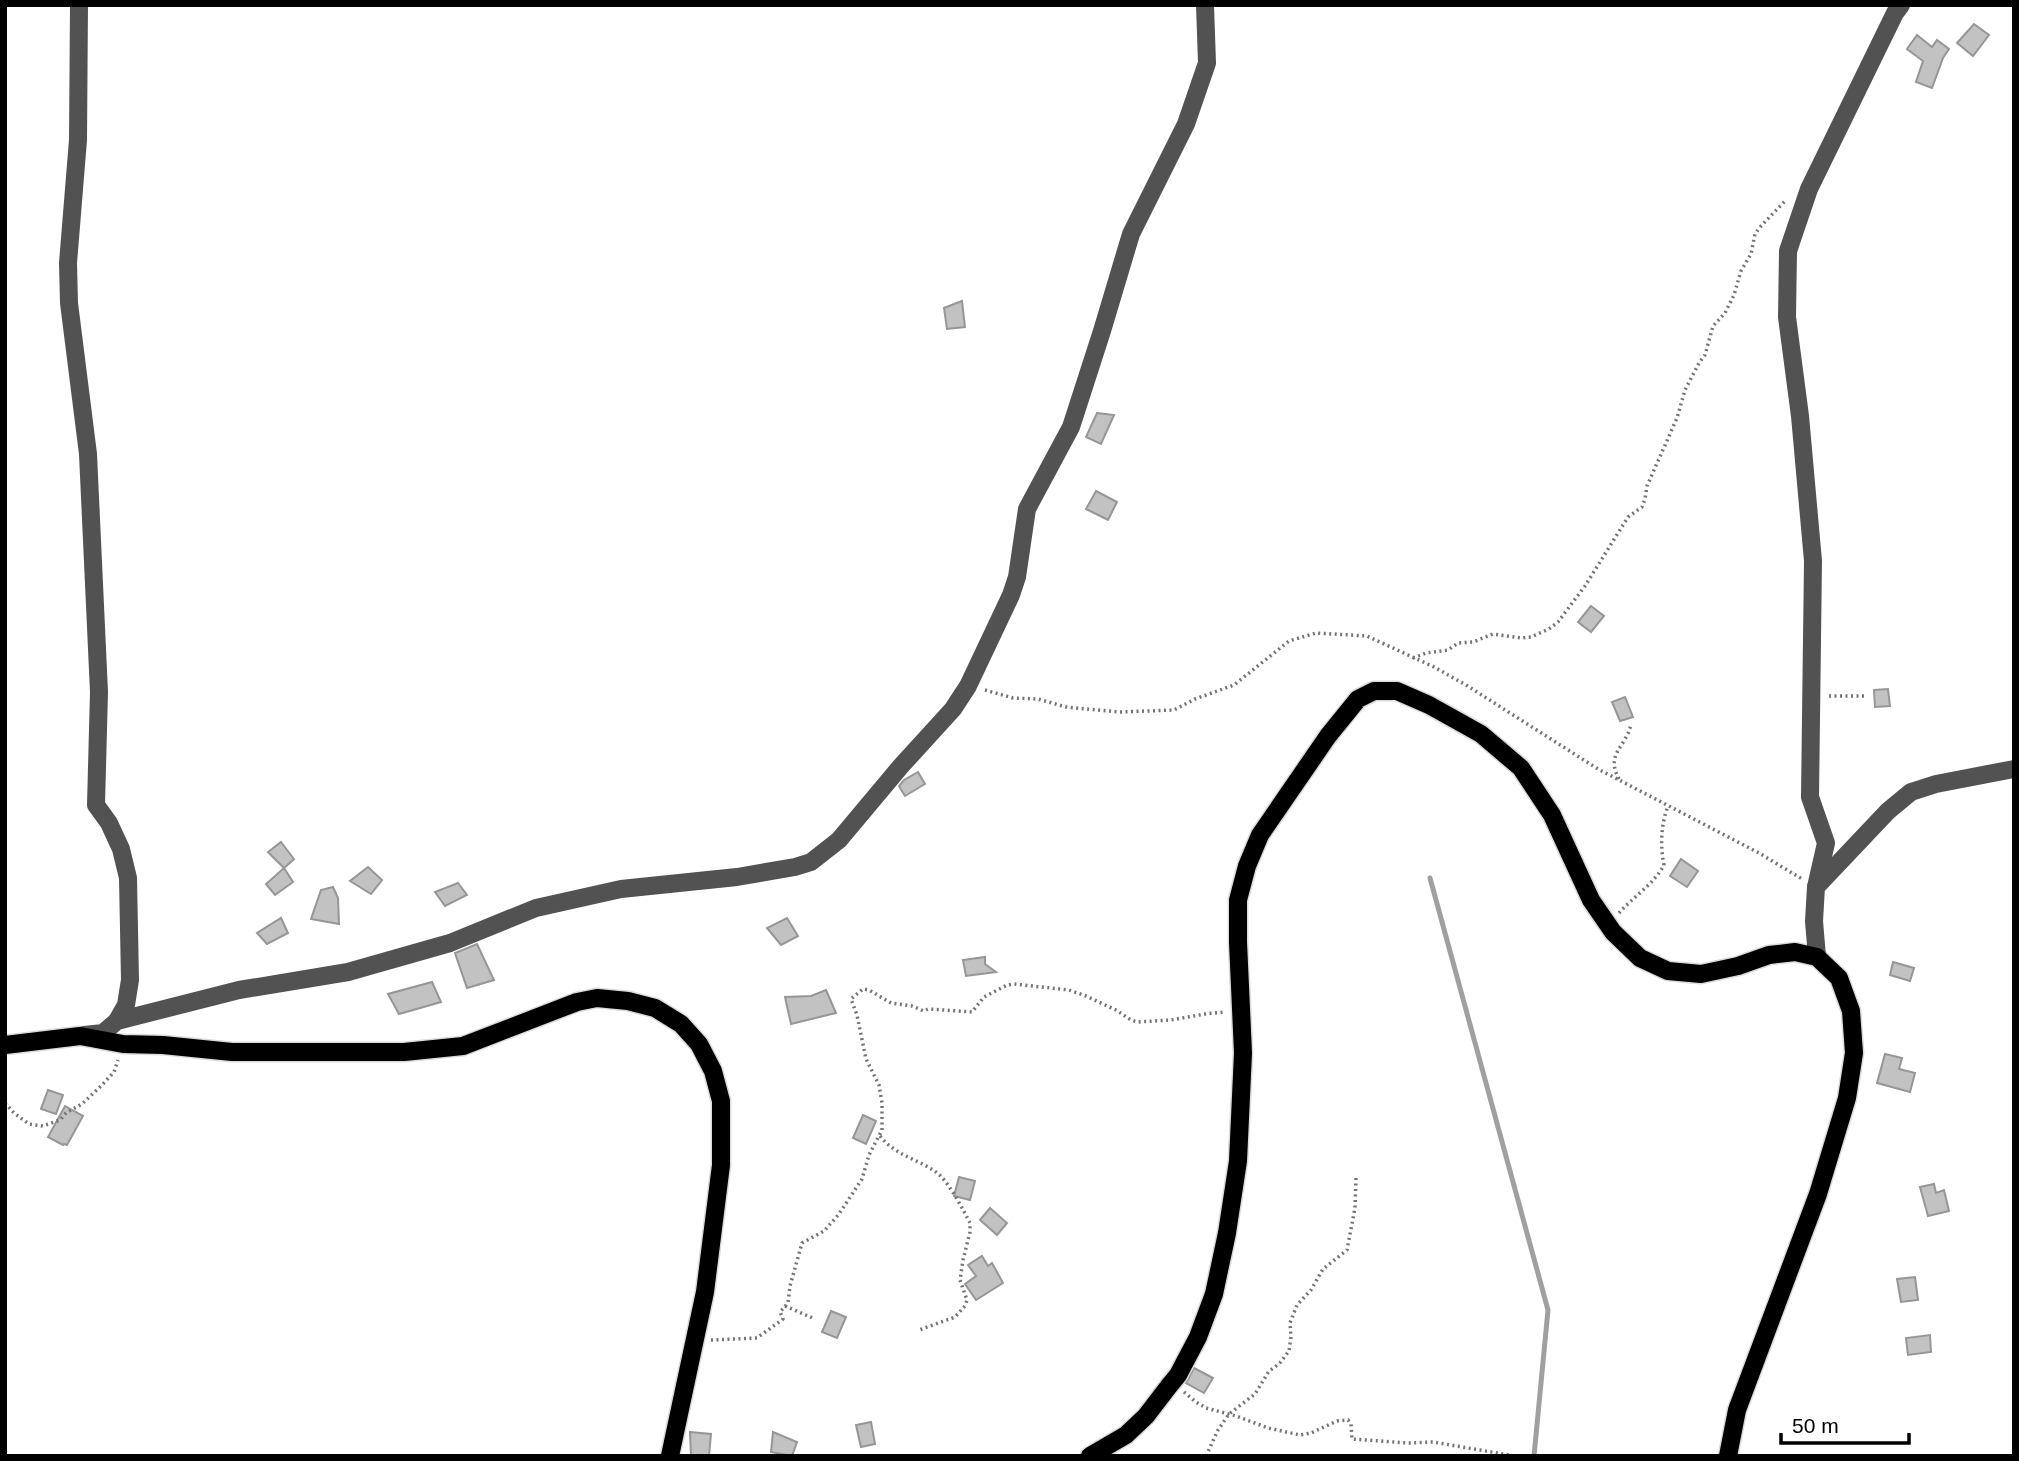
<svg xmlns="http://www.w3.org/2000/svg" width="2019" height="1461" font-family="Helvetica,sans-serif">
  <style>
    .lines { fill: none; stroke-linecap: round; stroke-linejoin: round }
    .stream { stroke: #a0a0a0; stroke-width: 5 }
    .building { fill: #c2c2c2; stroke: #969696; stroke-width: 2 }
    .major-casing { stroke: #dbdbdb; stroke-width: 21 }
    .path { stroke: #747474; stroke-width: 3.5; stroke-dasharray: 2 3.5; stroke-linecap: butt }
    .minor { stroke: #525252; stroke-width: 18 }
    .major { stroke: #000; stroke-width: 18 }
  </style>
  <rect width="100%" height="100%" fill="#fff"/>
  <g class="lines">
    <polyline class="stream" points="1430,878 1548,1310 1534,1456"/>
  </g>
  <g class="building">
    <polygon points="1974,24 1989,35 1973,56 1957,43"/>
    <polygon points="1917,35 1932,47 1937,40 1949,49 1943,58 1932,88 1916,82 1923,61 1907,49"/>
    <polygon points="962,301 965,327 947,329 944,308"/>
    <polygon points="1097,413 1114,415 1101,444 1086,437"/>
    <polygon points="1096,491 1117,502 1108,520 1086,509"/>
    <polygon points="1591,606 1604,616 1591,632 1578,622"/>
    <polygon points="1888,689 1890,706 1875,707 1874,690"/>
    <polygon points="1625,697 1633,717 1620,721 1612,702"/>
    <polygon points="918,772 925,784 905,796 899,786 904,780"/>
    <polygon points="281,842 294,859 284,868 268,852"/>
    <polygon points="1681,859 1698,871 1687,887 1670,876"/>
    <polygon points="368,867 382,880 371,894 350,881"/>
    <polygon points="284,868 293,882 275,895 266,884"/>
    <polygon points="458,883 467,895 445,906 435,892"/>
    <polygon points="333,887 338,898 339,924 311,919 321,890"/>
    <polygon points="281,918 288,933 267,944 257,933"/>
    <polygon points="787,918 798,936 781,945 767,928"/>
    <polygon points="477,944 494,980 467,988 455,953"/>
    <polygon points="985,957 985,964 996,972 966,976 963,960"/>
    <polygon points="1893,962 1914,968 1910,981 1890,975"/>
    <polygon points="432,982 441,1002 399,1014 388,994"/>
    <polygon points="826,990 836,1013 791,1024 785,997 811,996"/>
    <polygon points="1885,1054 1902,1058 1899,1069 1915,1073 1910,1092 1877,1083"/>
    <polygon points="48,1090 63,1095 56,1114 41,1109"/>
    <polygon points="65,1106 83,1116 67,1145 64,1144 63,1145 48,1137"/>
    <polygon points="863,1115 876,1121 866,1144 853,1138"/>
    <polygon points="959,1177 975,1181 970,1200 954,1196"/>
    <polygon points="1934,1184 1936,1193 1944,1190 1949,1211 1928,1216 1920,1187"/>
    <polygon points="990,1208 1007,1223 997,1235 980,1220"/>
    <polygon points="982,1256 988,1266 992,1263 1003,1283 976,1300 965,1284 976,1276 968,1265"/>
    <polygon points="1915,1277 1918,1300 1901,1302 1897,1279"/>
    <polygon points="831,1311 846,1317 837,1338 822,1332"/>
    <polygon points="1930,1335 1931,1352 1908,1355 1906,1338"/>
    <polygon points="1194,1368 1213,1378 1204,1393 1186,1383"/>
    <polygon points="871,1422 875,1444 861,1447 856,1425"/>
    <polygon points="690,1432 711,1434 709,1456 691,1456"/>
    <polygon points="773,1432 797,1442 792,1456 771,1452"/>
  </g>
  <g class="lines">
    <g class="major-casing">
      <g id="major">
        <polyline points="5,1045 80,1036 123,1044 163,1045 232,1052 404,1052 463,1046 577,1002 597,998 628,1001 655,1008 681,1024 699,1044 713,1071 721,1101 721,1165 705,1292 670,1456"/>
        <polyline points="1090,1456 1126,1435 1146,1416 1169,1386 1178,1375 1198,1337 1214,1294 1227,1233 1238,1161 1243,1053 1238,942 1238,900 1247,866 1260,835 1328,736 1358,699 1374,691 1397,691 1429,705 1481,734 1521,768 1552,815 1591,900 1613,932 1640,958 1668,971 1701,974 1738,966 1769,955 1795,952 1817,957 1839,978 1851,1011 1854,1053 1847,1098 1818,1194 1737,1410 1728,1456"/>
      </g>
    </g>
    <g class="path">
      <polyline points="1413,658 1426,653 1448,650 1458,643 1473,642 1493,634 1522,638 1531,637 1549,629 1558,622 1585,586 1628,517 1642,507 1645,499 1647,486 1677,418 1685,390 1699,363 1705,355 1713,326 1725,313 1734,295 1741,271 1751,254 1755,234 1761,226 1785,201"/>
      <polyline points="985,690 1013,698 1038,699 1066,707 1119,712 1174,710 1195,699 1234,685 1289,641 1316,633 1367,636 1434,667 1466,685 1598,769 1759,853 1802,879"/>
      <polyline points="1829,696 1866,696"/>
      <path d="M1619,779C1605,753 1626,748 1631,724"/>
      <path d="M1619,913C1633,897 1654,884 1664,865C1660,846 1661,824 1668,806"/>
      <polyline points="5,1103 14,1113 29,1124 43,1126 60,1120 66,1113 82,1104 102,1085 114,1072 118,1060"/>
      <path d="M880,1136C896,1156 916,1158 936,1172C947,1179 964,1211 970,1223V1232L963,1260L960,1280L967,1300L965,1306L955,1317L919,1330"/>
      <polyline points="785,1306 815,1319"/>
      <polyline points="711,1340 757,1338 783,1319 780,1312 788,1303 790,1286 802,1243 824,1231 839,1214 862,1179 869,1155 882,1130 882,1103 879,1085 866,1059 857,1015 851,999 863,989 869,990 891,1003 912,1006 924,1011 928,1009 972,1012 984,997 1007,985 1014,984 1069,990 1086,996 1116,1010 1131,1020 1137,1022 1171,1020 1205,1014 1225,1012"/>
      <polyline points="1184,1392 1196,1402 1206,1408 1236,1416 1268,1428 1300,1435 1311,1433 1337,1421 1348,1420 1351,1424 1352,1439 1408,1443 1433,1442 1509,1455"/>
      <polyline points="1206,1456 1218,1430 1229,1414 1255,1394 1269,1371 1279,1364 1289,1351 1291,1337 1290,1323 1297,1305 1311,1290 1323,1269 1347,1250 1355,1208 1356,1178"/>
    </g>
    <g class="minor">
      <polyline points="79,5 78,140 68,263 69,303 88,454 99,692 96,805 109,823 121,849 128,878 130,980 126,1005 117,1021"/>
      <polyline points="1816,887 1826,843 1810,797 1813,561 1800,416 1787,317 1788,251 1809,189 1895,13 1901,5"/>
      <polyline points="1817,957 1814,921 1816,887 1888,811 1911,792 1936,784 2014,769"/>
      <polyline points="84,1035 103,1033 117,1021 239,990 348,972 450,943 536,908 621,889 737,877 795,867 811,862 839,840 901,766 953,709 968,686 1011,595 1017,577 1027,509 1071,427 1102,331 1131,234 1186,124 1207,63 1205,5"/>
    </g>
    <use href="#major" class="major"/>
  </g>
  <rect width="2019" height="1461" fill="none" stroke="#000000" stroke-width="14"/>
  <path d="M1781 1433v10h128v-10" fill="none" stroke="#000000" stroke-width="3.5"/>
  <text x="1792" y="1433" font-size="21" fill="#000000" stroke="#ffffff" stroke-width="5" paint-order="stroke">50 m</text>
</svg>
